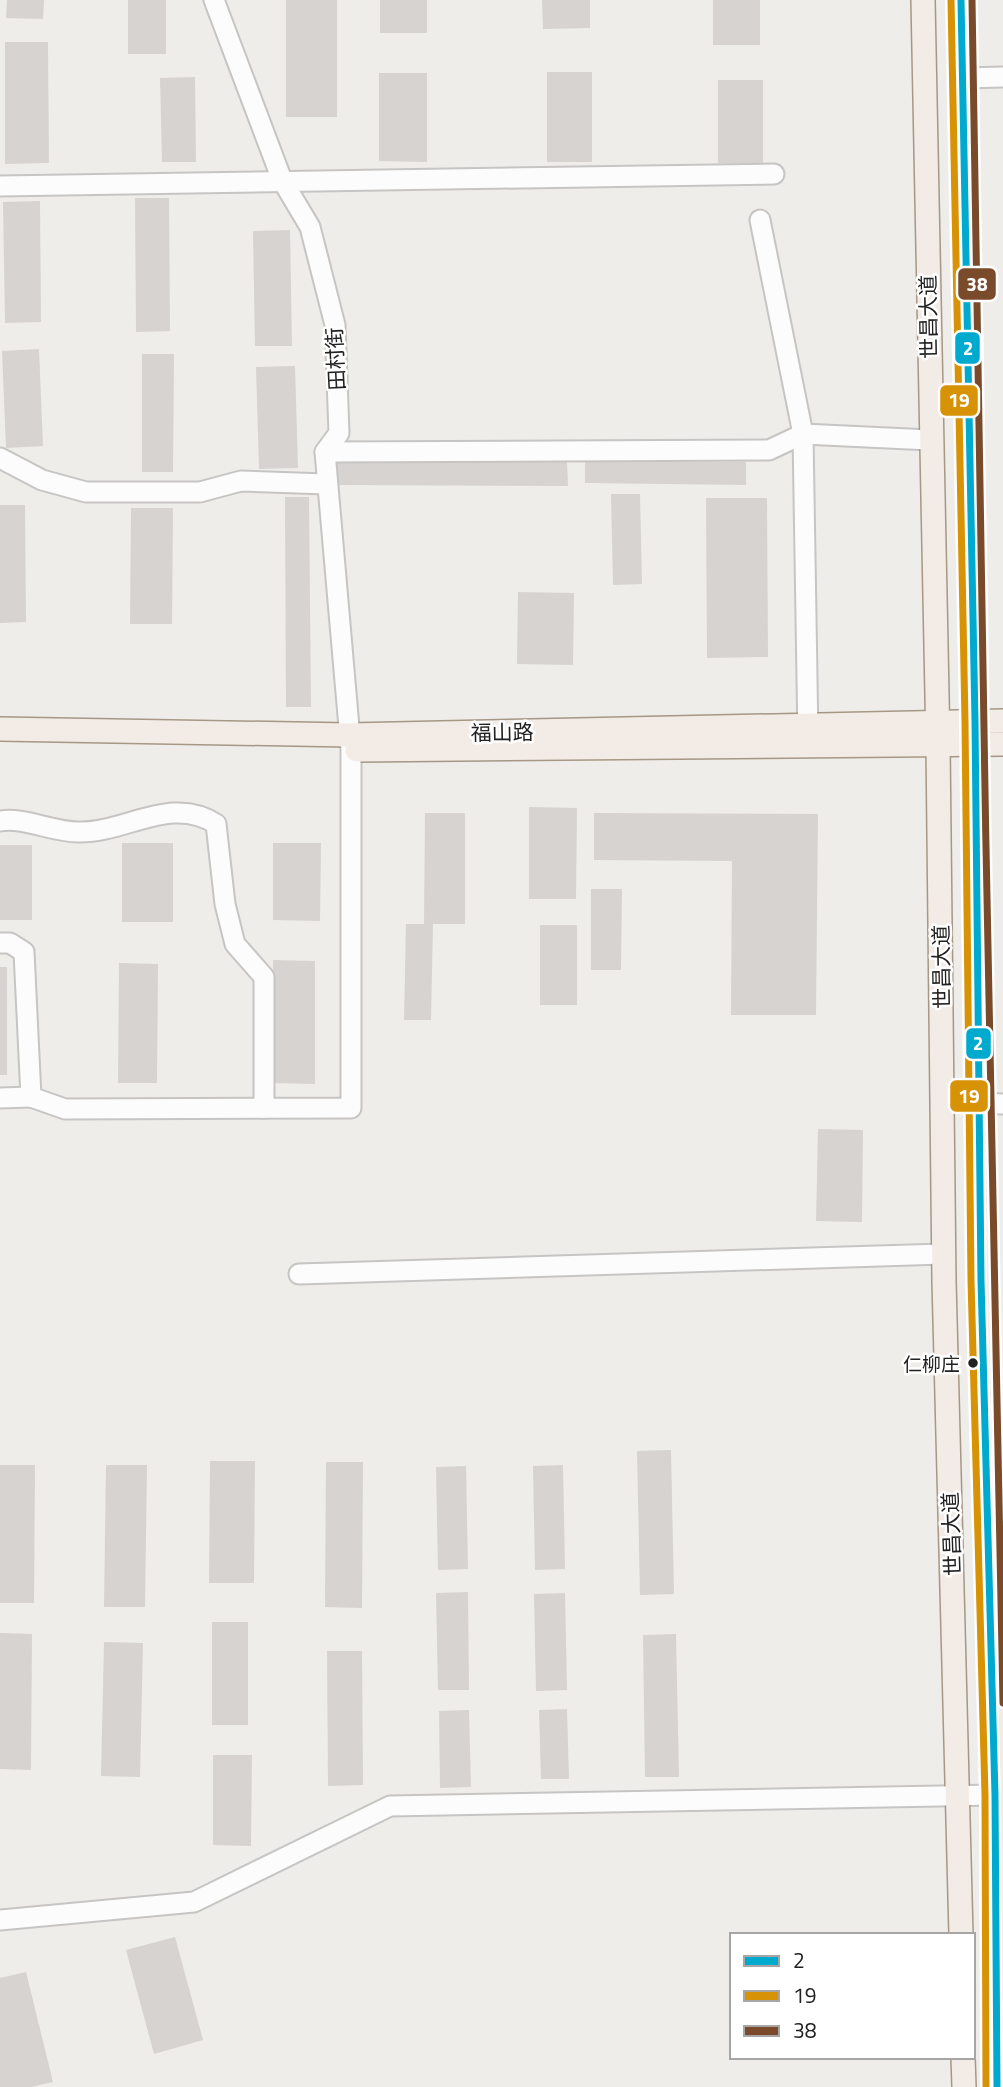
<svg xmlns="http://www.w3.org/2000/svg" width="1003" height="2087" font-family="'Titillium Web','Noto Sans SC',sans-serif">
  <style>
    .building { fill: #d6d3d1 }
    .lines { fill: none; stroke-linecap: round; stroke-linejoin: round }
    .minor-casing { stroke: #c6c5c4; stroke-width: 23 }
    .major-casing { stroke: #a69885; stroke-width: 26 }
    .minor { stroke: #fdfcfc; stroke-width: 19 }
    .major { stroke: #f2ebe6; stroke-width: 23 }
    .bus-1-casing { stroke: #fff; stroke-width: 12 }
    .bus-2-casing { stroke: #fff; stroke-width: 12 }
    .bus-3-casing { stroke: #fff; stroke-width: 12 }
    .bus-1 { stroke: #00a9ce; stroke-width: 7 }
    .bus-2 { stroke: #d79205; stroke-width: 7 }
    .bus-3 { stroke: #7a4b2a; stroke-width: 7 }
    .bus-dot { fill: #212121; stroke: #fff; stroke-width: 2.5 }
    .labels { text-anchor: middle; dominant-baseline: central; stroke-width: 5; stroke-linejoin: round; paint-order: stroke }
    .bus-label { font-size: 19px; fill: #212121; stroke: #fff; text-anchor: end }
    .street-label { font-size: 21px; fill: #212121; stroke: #fff }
    .line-badge { stroke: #fff; stroke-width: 2.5 }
    .badge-label { font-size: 19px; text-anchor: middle; font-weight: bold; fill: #fff }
  </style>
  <rect width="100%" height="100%" fill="#efedea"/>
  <g class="building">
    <polygon points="7,0 44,0 43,19 6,18"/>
    <rect x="128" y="0" width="38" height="54"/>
    <rect x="286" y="0" width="51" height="117"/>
    <rect x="380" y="0" width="47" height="33"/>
    <polygon points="542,0 590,0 590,28 543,29"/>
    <rect x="713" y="0" width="47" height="45"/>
    <polygon points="5,42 48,42 49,163 5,164"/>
    <rect x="547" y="72" width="45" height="90"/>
    <polygon points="379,73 427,73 427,162 379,161"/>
    <polygon points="195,77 196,162 162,162 160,78"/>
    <polygon points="718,80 763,80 763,164 718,163"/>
    <polygon points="135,198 169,198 170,331 136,332"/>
    <polygon points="40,201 41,322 5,323 3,202"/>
    <polygon points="290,230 292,346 255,346 253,231"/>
    <polygon points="39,349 43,446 6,448 2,351"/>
    <polygon points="142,354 174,354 173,472 142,472"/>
    <polygon points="295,366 298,468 259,469 256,367"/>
    <polygon points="336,460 567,461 568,486 336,485"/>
    <polygon points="585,461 746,462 746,485 585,483"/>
    <polygon points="611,494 640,494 642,584 613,585"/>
    <polygon points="285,497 309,497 311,707 286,707"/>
    <polygon points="706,498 767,498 768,657 707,658"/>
    <polygon points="0,505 25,505 26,622 0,623"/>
    <polygon points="131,508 173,508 172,624 130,624"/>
    <polygon points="518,592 574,593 573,665 517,664"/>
    <polygon points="529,807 577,808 576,899 529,899"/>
    <polygon points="425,813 465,813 465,924 433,924 431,1020 404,1020 406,924 424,924"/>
    <polygon points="594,813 818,814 816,1015 731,1015 732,861 594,860"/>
    <rect x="122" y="843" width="51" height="79"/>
    <polygon points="273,843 321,843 320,921 273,920"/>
    <rect x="0" y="845" width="32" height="75"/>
    <polygon points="591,889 622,889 621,970 591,970"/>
    <rect x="540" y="925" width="37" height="80"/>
    <polygon points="273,960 315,961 315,1084 272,1083"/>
    <polygon points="119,963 158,964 157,1083 118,1083"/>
    <rect x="0" y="967" width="7" height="108"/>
    <polygon points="818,1129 863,1130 862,1222 816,1221"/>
    <polygon points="671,1450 674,1594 640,1595 637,1451"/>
    <polygon points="210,1461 255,1461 254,1583 209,1583"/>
    <polygon points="326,1462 363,1462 362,1608 325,1607"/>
    <polygon points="0,1465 35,1465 34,1603 0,1603"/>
    <polygon points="106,1465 147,1465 145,1607 104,1607"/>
    <polygon points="563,1465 565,1569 535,1570 533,1466"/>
    <polygon points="466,1466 468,1569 438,1570 436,1467"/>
    <polygon points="468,1592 469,1690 438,1690 436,1593"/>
    <polygon points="565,1593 567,1690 536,1691 534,1594"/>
    <rect x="212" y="1622" width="36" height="103"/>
    <polygon points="0,1633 32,1634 31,1770 0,1769"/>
    <polygon points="676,1634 679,1777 645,1777 643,1635"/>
    <polygon points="104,1642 143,1643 140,1777 101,1776"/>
    <polygon points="327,1651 362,1651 363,1785 328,1786"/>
    <polygon points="567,1709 569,1779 541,1779 539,1710"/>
    <polygon points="469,1710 471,1787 440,1788 439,1711"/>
    <polygon points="213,1755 252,1755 251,1846 213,1845"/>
    <polygon points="175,1937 203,2040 154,2054 126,1950"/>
    <polygon points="26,1972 53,2082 31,2087 0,2087 0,1978"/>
  </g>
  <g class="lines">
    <g class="minor-casing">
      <g id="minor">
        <polyline points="963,78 1003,77"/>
        <polyline points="0,186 774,174"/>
        <polyline points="760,220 803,434 808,739"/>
        <polyline points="325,452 769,450 803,434 930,440"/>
        <polyline points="0,458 42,480 86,492 200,492 241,481 326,484"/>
        <path d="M0,821C26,817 54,833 80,832C127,832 172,795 216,824L225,904L235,944L264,977V1108"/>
        <polyline points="0,943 10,943 24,952 31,1097 65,1109 351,1108 351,750 325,452 339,433 335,325 310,227 282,180 214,0"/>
        <polyline points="0,1098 31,1097"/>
        <polyline points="979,1103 1003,1104"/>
        <polyline points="299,1274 943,1254"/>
        <polyline points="0,1920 194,1902 390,1806 995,1795"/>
      </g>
    </g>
    <g class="major-casing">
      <g id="major">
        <polyline points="923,0 938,745 944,1281 961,1935"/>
        <polyline points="961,0 975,721 981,1280 995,1795 997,2087"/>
        <polyline points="0,729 349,735 1003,721"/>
        <polyline points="357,750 1003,744"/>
        <polyline points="963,2057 964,2087"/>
      </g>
    </g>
    <use href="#minor" class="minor"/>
    <use href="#major" class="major"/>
    <g class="bus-1-casing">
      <polyline id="bus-1" points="961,0 975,721 981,1280 995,1795 997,2087"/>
    </g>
    <g class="bus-2-casing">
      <polyline id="bus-2" points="951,0 965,721 971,1280 985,1795 986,2087"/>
    </g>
    <g class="bus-3-casing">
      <path id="bus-3" d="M972,0C983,568 988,1135 1003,1703"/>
    </g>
    <use href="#bus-1" class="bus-1"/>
    <use href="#bus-2" class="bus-2"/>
    <use href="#bus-3" class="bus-3"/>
  </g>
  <circle class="bus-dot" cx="973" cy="1363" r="6"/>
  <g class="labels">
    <g class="bus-label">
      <text x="960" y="1363">仁柳庄</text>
    </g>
    <g class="street-label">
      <text transform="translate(928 317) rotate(-91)">世昌大道</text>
      <text transform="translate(335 359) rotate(-93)">田村街</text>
      <text transform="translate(502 732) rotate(-1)">福山路</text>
      <text transform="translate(941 967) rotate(-91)">世昌大道</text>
      <text transform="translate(951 1534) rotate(-92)">世昌大道</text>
    </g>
  </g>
  <g class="line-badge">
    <rect x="957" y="267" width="40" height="34" rx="7" fill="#7a4b2a"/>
    <rect x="954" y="331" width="27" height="34" rx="7" fill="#00a9ce"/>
    <rect x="939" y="384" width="40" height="33" rx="7" fill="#d79205"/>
    <rect x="965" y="1027" width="27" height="33" rx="7" fill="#00a9ce"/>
    <rect x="949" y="1079" width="40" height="34" rx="7" fill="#d79205"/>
  </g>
  <g class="badge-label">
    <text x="977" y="291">38</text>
    <text x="968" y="355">2</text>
    <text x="959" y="407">19</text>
    <text x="978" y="1050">2</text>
    <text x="969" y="1103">19</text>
  </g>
  <rect x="730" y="1933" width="245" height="126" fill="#ffffff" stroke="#a6a6a6" stroke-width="2"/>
  <rect x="744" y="1956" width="35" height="10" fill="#00a9ce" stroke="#a6a6a6" stroke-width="2"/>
  <text x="793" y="1968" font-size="21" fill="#212121">2</text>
  <rect x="744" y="1991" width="35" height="10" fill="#d79205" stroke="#a6a6a6" stroke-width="2"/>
  <text x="793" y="2003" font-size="21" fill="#212121">19</text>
  <rect x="744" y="2026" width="35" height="10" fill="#7a4b2a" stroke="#a6a6a6" stroke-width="2"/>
  <text x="793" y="2038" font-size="21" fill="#212121">38</text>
</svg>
